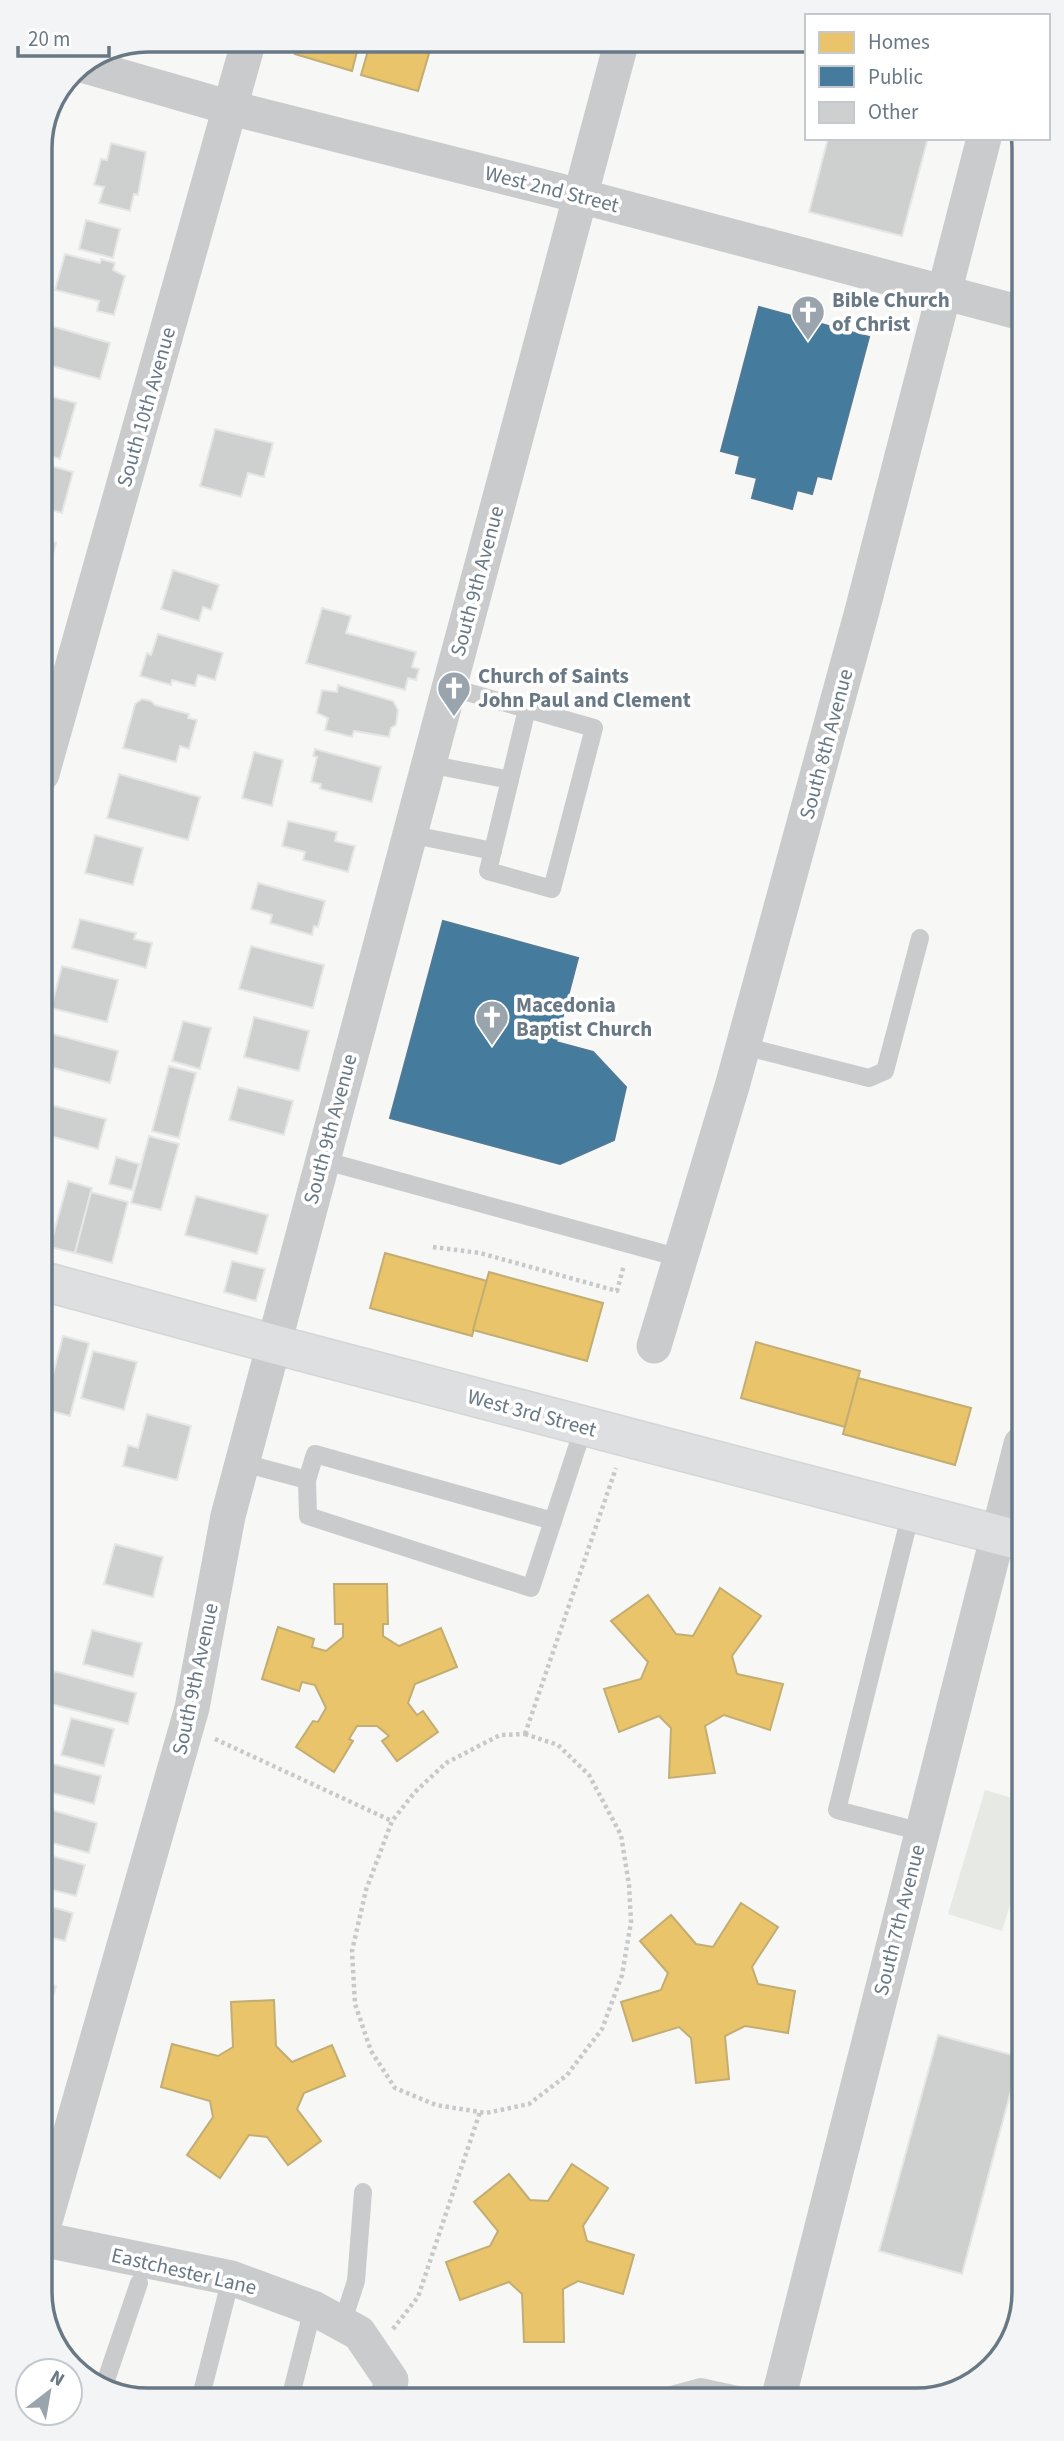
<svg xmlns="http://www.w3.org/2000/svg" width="1064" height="2441" font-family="'Source Sans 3',sans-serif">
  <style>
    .green { fill: #e6e9e4 }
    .homes { fill: #e9c46a; stroke: #c2ad72; stroke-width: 2 }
    .public { fill: #457b9d; stroke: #507a96; stroke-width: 2 }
    .building { fill: #ced0d0; stroke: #e6e6e6; stroke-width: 2 }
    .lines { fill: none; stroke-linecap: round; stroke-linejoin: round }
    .secondary-casing { stroke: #d4d5d6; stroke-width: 41 }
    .path { stroke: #c7c9ca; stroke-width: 4.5; stroke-dasharray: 3.5 3.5; stroke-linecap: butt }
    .lane { stroke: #cacbcc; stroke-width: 18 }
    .street { stroke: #cacbcc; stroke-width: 35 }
    .secondary { stroke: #dedfe0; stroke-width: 38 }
    .labels { text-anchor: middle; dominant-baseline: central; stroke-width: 7; stroke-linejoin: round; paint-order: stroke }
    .street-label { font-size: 21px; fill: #687885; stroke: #fff }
    .poi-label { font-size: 21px; font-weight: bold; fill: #687885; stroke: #fff; text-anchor: start }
    .rim { fill: none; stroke: #687885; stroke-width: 3.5 }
  </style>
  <rect width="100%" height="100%" fill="#f7f7f6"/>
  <polygon class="green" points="985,1790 1022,1801 1023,1863 1002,1931 948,1914"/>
  <g class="homes">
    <polygon points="299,40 360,40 352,71 295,54"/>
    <polygon points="371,40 433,40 418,91 361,75"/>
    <polygon points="385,1253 487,1281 472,1336 370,1308"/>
    <polygon points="489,1272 603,1303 587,1361 473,1330"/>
    <polygon points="756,1342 860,1371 845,1427 741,1398"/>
    <polygon points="858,1378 971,1408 955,1465 843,1434"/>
    <polygon points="334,1584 387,1584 388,1624 383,1624 383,1636 399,1646 441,1628 457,1667 415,1684 408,1703 417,1715 423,1711 438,1732 397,1761 382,1741 389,1736 377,1726 357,1726 349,1739 353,1741 334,1772 296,1747 313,1721 318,1722 326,1708 315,1685 302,1682 299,1691 262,1679 278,1627 314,1639 312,1647 326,1651 343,1637 343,1624 335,1624"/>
    <polygon points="720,1588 761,1616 732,1656 737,1674 783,1684 770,1730 724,1715 705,1726 715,1773 669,1778 671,1728 659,1716 619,1732 604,1689 641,1679 648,1662 611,1621 648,1595 676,1634 693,1636"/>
    <polygon points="741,1903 778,1927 752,1967 758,1984 795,1991 788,2033 745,2026 725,2036 729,2079 696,2083 691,2038 679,2027 633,2041 621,2002 661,1990 668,1973 640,1941 671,1915 696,1944 713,1947"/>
    <polygon points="274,2000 276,2046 292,2062 332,2045 345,2076 304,2093 297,2109 321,2141 288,2165 267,2137 249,2135 220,2178 187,2155 213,2117 210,2101 161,2087 172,2044 218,2056 233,2047 231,2002"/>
    <polygon points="572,2164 608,2188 583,2226 587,2241 634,2255 623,2294 578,2281 563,2289 564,2342 524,2342 522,2294 509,2282 460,2300 446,2262 490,2246 498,2231 474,2202 509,2174 530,2200 548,2201"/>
  </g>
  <g class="public">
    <polygon points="759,307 869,337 831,479 817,476 812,494 797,490 792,509 752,498 757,478 736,473 740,456 721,451"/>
    <polygon points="443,921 578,958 556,1042 593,1052 626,1087 614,1140 560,1164 390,1118"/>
  </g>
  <g class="building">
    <polygon points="828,138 928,138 902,236 809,212"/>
    <polygon points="111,143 146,152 138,195 134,194 130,211 99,203 104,187 94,185 101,159 107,160"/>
    <polygon points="86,220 120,229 113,258 79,249"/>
    <polygon points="65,254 100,263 101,259 115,263 113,270 125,276 114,315 97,311 99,301 55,290"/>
    <polygon points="45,324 110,343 100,379 41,363 41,339"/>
    <polygon points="41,394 76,403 60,459 41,453"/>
    <polygon points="215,429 273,443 264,477 248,473 241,497 200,486"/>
    <polygon points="41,463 73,472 62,513 41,507"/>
    <polygon points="41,539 56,543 45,583 42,582"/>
    <polygon points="173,570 219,585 211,610 203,607 199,621 161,609"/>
    <polygon points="322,608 351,616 346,633 416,652 412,667 419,669 416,680 408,678 405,690 306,663"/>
    <polygon points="158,634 223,653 215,680 198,675 195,686 172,680 171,685 140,676 147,653 151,655"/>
    <polygon points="338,685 393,701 398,710 396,725 391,728 389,737 354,731 352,737 325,730 328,718 317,713 322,690 337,692"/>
    <polygon points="142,699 151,701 155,705 189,714 188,718 197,720 189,749 180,746 176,762 123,748 135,704"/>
    <polygon points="315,749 381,767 372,802 320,789 321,784 311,782 317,757 313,756"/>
    <polygon points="254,752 283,760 272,806 242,798"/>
    <polygon points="119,774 200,797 188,840 107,818"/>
    <polygon points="288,821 337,832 335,841 355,846 348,872 303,860 305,852 282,846"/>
    <polygon points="95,835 143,848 133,885 85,873"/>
    <polygon points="258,883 325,901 318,927 314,926 312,935 270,923 272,915 251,909"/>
    <polygon points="80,919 136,933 134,939 152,943 146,968 72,948"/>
    <polygon points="251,946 324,965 313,1008 239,989"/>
    <polygon points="62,966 118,980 107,1022 51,1008"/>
    <polygon points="254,1017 309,1031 299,1071 244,1057"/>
    <polygon points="183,1021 211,1028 200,1069 172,1061"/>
    <polygon points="49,1033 118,1051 110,1083 43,1065"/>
    <polygon points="169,1066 196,1073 179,1138 152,1131"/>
    <polygon points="238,1087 293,1101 284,1135 229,1120"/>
    <polygon points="43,1103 106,1119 98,1149 43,1134"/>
    <polygon points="149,1136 179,1144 161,1210 131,1203"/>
    <polygon points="116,1157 139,1164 132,1190 109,1184"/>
    <polygon points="68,1181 92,1188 75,1253 50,1247"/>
    <polygon points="91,1192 128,1202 112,1263 75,1253"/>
    <polygon points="196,1196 268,1215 257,1254 185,1235"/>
    <polygon points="43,1211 52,1213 48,1233 43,1231"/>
    <polygon points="232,1261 265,1269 256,1301 224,1292"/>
    <polygon points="63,1336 89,1343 70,1416 44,1409"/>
    <polygon points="93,1351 137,1362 124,1410 81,1398"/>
    <polygon points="147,1414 191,1426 177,1480 123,1466 128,1445 138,1448"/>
    <polygon points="115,1544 163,1557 153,1597 104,1584"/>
    <polygon points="92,1630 142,1643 133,1677 83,1664"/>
    <polygon points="54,1671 136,1693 128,1724 47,1703"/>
    <polygon points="71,1718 114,1729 104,1766 61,1755"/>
    <polygon points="45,1762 101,1776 94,1804 45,1791"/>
    <polygon points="45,1808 97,1823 89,1853 45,1841"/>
    <polygon points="45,1854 85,1865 76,1896 45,1888"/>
    <polygon points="45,1905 73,1913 65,1941 45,1936"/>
    <polygon points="45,1983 56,1986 45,2024"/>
    <polygon points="938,2035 1020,2057 962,2274 879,2251"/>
  </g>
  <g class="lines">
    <g class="secondary-casing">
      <polyline id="secondary" points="43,1281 273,1344 1022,1541"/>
    </g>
    <g class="path">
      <polyline points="433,1247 480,1253 617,1291 624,1265"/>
      <polygon points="525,1734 558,1745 589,1775 621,1835 629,1885 631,1922 622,1975 602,2029 567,2075 529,2104 486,2113 436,2105 395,2088 371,2051 355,2004 352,1951 366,1890 392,1821 415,1792 446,1763 500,1735"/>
      <polyline points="525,1734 616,1468"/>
      <polyline points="215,1739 392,1821"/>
      <polyline points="393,2329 418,2297 480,2112"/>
    </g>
    <g class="lane">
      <polyline points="449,687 594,728 552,889 488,871 527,709"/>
      <polyline points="428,764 510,780"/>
      <polyline points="409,834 493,851"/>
      <polyline points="743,1046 869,1078 885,1071 920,938"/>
      <polyline points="322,1160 680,1258"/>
      <polyline points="243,1463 307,1480 315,1454 553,1521"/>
      <polyline points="307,1480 308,1516 531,1588 584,1426"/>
      <polyline points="911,1512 837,1810 922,1832"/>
      <polyline points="342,2324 356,2281 363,2192"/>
      <polyline points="104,2386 139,2283"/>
      <polyline points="664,2397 701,2387 743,2396"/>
      <polyline points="290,2399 313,2308"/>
      <polyline points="200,2400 231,2278"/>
    </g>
    <g class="street">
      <polyline points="85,66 231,108 580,196 1018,312"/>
      <polyline points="42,774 249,40"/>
      <polyline points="654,1346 733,1083 862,611 984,138"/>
      <polyline points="46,2218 192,1708 228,1516 622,40"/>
      <polyline points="46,2240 231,2278 313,2308 359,2333 391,2380 388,2399"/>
      <polyline points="779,2396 1021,1444"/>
    </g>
    <use href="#secondary" class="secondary"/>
  </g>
  <defs>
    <g id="church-pin" transform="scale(1.75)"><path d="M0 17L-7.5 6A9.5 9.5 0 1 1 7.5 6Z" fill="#9aa4ad" stroke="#fff"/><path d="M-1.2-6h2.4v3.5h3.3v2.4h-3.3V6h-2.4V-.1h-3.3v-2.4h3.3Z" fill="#fff"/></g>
  </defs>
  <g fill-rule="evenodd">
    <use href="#church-pin" x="808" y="312"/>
    <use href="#church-pin" x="454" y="688"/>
    <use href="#church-pin" x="492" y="1017"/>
  </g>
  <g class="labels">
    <g class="street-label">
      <text transform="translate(552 189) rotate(14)">West 2nd Street</text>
      <text transform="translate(146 407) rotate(-74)">South 10th Avenue</text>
      <text transform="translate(477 581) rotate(-75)">South 9th Avenue</text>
      <text transform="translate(826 744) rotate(-75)">South 8th Avenue</text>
      <text transform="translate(330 1129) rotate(-75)">South 9th Avenue</text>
      <text transform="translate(532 1413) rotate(15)">West 3rd Street</text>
      <text transform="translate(195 1679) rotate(-78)">South 9th Avenue</text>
      <text transform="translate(899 1920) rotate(-76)">South 7th Avenue</text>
      <text transform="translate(184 2271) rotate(13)">Eastchester Lane</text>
    </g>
    <g class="poi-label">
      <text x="832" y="300">Bible Church<tspan x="832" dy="24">of Christ</tspan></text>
      <text x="478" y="676">Church of Saints<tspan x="478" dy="24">John Paul and Clement</tspan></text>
      <text x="516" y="1005">Macedonia<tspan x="516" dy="24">Baptist Church</tspan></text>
    </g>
  </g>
  <path d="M0 0H1064V2441H0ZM148 52H916A96 96 0 0 1 1012 148V2292A96 96 0 0 1 916 2388H148A96 96 0 0 1 52 2292V148A96 96 0 0 1 148 52Z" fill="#f3f4f5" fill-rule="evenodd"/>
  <path class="rim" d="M148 52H916A96 96 0 0 1 1012 148V2292A96 96 0 0 1 916 2388H148A96 96 0 0 1 52 2292V148A96 96 0 0 1 148 52Z"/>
  <rect x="805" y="14" width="245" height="126" fill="#ffffff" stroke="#c3c9ce" stroke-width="2"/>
  <rect x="819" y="32" width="35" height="21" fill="#e9c46a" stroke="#c3c9ce" stroke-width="2"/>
  <text x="868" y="49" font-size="21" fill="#687885">Homes</text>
  <rect x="819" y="66" width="35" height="21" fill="#457b9d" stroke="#c3c9ce" stroke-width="2"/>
  <text x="868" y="84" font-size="21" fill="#687885">Public</text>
  <rect x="819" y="102" width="35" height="21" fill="#ced0d0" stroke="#c3c9ce" stroke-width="2"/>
  <text x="868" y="119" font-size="21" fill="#687885">Other</text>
  <g transform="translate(49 2392) rotate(31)"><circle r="33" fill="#ffffff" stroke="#c3c9ce" stroke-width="2"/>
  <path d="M0-5L12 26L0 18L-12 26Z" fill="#9aa4ad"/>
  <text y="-10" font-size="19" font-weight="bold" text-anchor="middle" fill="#687885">N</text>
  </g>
  <path d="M18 46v10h91v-10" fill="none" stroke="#687885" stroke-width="3.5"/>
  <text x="28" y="46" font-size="21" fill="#687885" stroke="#ffffff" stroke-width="5" paint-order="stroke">20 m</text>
</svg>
